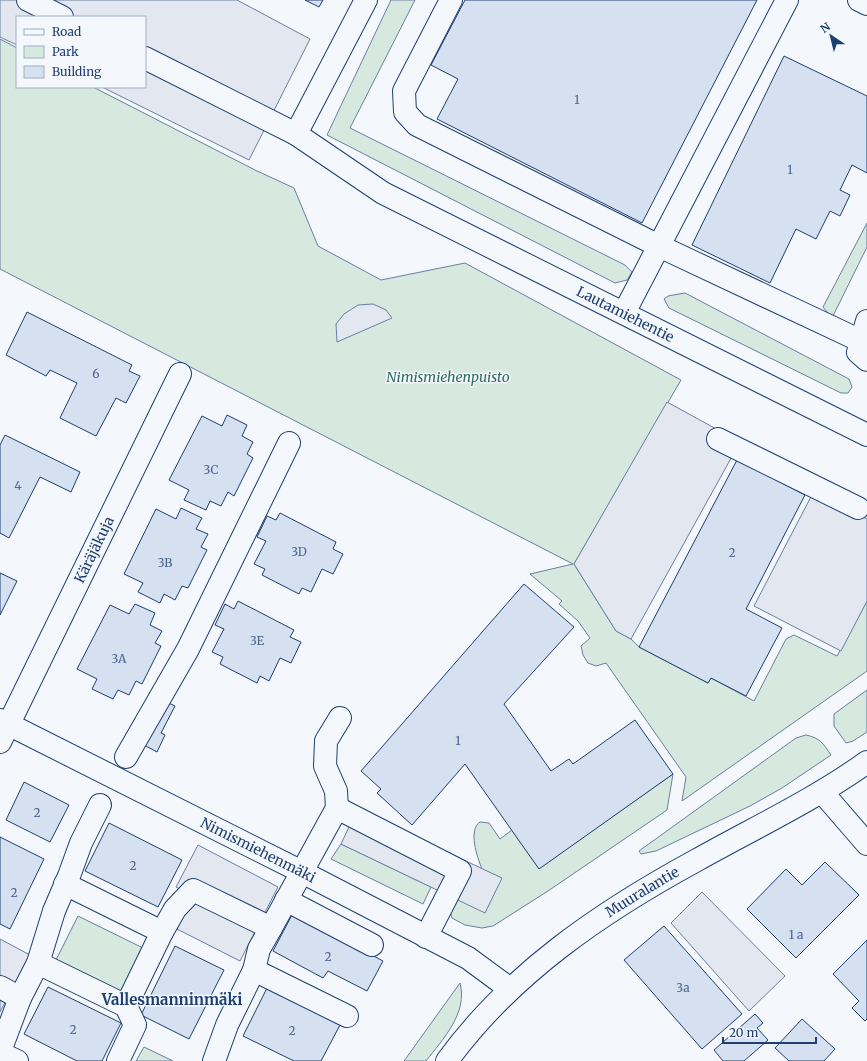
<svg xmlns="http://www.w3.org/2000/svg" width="867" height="1061" font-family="Merriweather,serif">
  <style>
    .green { fill: #d7e8df; stroke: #687fa3 }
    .parking { fill: #e3e8f0; stroke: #687fa3 }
    .building { fill: #d5e0f0; stroke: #1d3f73 }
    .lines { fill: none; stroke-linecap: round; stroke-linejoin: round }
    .minor-casing { stroke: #1d3f73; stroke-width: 24 }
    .minor { stroke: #f4f7fb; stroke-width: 22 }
    .labels { text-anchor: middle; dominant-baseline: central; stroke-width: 3; stroke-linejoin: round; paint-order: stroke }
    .number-label { font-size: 12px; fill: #4b6792 }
    .street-label { font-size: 14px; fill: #1d3f73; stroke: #f4f7fb }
    .park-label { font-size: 14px; font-style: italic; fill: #2c6c60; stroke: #f4f7fb }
    .neighbourhood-label { font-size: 15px; font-weight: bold; fill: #1d3f73; stroke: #f4f7fb }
  </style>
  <rect width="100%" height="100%" fill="#f4f7fb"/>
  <g class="green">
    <polygon points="391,0 415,0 350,128 625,265 632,272 627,280 615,283 327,135"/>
    <polygon points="0,39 17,48 17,87 93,87 255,170 294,188 318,246 381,280 465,263 681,380 574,564 616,631 631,639 639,647 708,683 711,678 754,701 786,639 794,635 837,656 867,601 867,671 682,801 686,777 606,663 596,666 588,663 583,655 581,646 590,638 578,621 559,604 562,601 530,574 573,564 0,269"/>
    <polygon points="867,223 867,247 832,318 823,307"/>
    <polygon points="685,293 849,379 852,387 848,393 841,393 669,308 664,299 668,296"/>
    <polygon points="867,690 867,732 853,741 846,743 834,726 834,714"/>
    <path d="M806,735C820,738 823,743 831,755L782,788L750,806L656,851L641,854L639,851L796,738Z"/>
    <path d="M673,774L667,810L548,891L493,926L482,928L465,925L452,918L450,912L456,899L501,878L482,869C477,857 468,830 480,822L489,823L500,839L512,830L539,868Z"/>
    <polygon points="341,844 431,887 423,904 331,859"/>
    <polygon points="78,916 143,948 121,992 56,960"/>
    <path d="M460,983C468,1013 443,1039 426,1061H404Z"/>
    <polygon points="144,1047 173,1061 136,1061"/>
  </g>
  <g class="parking">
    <polygon points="0,0 237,0 310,39 249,160 102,87 145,87 145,17 17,17 17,45 0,37"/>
    <polygon points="373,304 386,310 392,318 337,342 336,324 344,314 358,305"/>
    <polygon points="667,402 740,442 631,639 616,631 574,564"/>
    <polygon points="814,491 867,519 867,601 841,651 754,606"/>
    <polygon points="357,810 502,878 485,913 341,844"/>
    <polygon points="198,845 278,887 240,961 177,929 193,896 176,887"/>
    <polygon points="702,892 785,976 749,1011 671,923"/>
    <polygon points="0,939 30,955 0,1012"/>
  </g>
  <g class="building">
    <polygon points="305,0 323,0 319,7"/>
    <polygon points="465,0 757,0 642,223 437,119 458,79 431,65"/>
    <polygon points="784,56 867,96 867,173 852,165 840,190 850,195 840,216 830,211 816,239 796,229 770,283 692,245"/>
    <polygon points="27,312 132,365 129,371 140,376 126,403 116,398 96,436 60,418 77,383 50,370 46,376 6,355"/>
    <polygon points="227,415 247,425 242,436 253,442 247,454 253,458 234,496 228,492 221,506 210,501 206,510 184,500 189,490 169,480 202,416 222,426"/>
    <polygon points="5,435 80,472 71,492 40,477 9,538 0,533 0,445"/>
    <polygon points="737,460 805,495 746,609 782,628 746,696 711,678 708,683 639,647"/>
    <polygon points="181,508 202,518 196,529 208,534 201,547 207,550 188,588 182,586 175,600 164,594 160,603 138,592 143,583 124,574 156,509 176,519"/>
    <polygon points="280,513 336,542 333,549 343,554 333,574 322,569 311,592 302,588 299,594 262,575 265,569 254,564 266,541 257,537 267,516 276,520"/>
    <polygon points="0,573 17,581 0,615"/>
    <polygon points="524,584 574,627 504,704 551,771 569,759 573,764 635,720 673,774 539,869 465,764 412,825 377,793 381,789 361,771"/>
    <polygon points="238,601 294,630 290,637 301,642 291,663 280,658 269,681 260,676 257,683 220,664 223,657 212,652 224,629 215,625 225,604 234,609"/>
    <polygon points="135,604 155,613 150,625 162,631 155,643 161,646 142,684 136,681 129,695 118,690 113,699 92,689 97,679 77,669 110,605 129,614"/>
    <polygon points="160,699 175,706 161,733 165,735 157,752 142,744"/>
    <polygon points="24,782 69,805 50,842 6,820"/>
    <polygon points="109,823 182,860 158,907 85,871"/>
    <polygon points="0,837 44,859 10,929 0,924"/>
    <polygon points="825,862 859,895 796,958 747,909 786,869 802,885"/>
    <polygon points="293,913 383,961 367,991 328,971 323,978 273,951"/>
    <polygon points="664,926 742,1014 702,1049 624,960"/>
    <polygon points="867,940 867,1019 865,1021 852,1008 859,1001 833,974"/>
    <polygon points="175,946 224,970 189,1039 141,1015"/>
    <polygon points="48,987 121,1023 102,1061 77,1061 24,1034"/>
    <polygon points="267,988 340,1025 321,1061 294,1061 243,1036"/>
    <polygon points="755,1014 763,1023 757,1028 768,1040 744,1061 723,1061 714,1050"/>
    <polygon points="802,1019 835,1049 824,1061 789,1061 775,1048"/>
  </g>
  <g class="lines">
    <g class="minor-casing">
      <g id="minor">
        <polyline points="28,0 62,17"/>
        <polyline points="451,0 404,91 405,112 417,125 659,246 861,341"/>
        <polyline points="859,0 867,4"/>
        <path id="s1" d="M145,58L296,134L383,193L867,435"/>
        <polyline points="296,134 366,0"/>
        <polyline points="624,313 787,0"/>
        <polyline points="867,321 858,352 867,360"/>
        <polyline points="718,439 858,508"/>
        <path id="s2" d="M0,720L302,872L468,958L510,989"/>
        <path id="s3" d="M0,742L180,374"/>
        <polyline points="126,757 188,649 289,443"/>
        <polyline points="822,792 867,844"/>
        <polyline points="337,808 336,791 325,766 326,741 340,718"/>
        <polyline points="65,884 162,932 175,909 193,890 271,928 337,808 460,871 426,937"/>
        <polyline points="286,900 372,945"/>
        <polyline points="38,963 126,1006 135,1025 118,1061"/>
        <polyline points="254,970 347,1016"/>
        <polyline points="0,987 20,998 0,1051"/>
        <polyline points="20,998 38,963 54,911 69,876 81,843 100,805"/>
        <polyline points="126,1006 162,932"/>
        <polyline points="0,1053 17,1061"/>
        <polyline points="214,1061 227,1025 254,970 259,949 271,928"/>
        <path id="s4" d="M447,1061C511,973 603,911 697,860C754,828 814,800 867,762"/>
      </g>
    </g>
    <use href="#minor" class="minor"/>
  </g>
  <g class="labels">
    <g class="number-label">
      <text x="577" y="99">1</text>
      <text x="790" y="169">1</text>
      <text x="96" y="373">6</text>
      <text x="211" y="469">3C</text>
      <text x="18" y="485">4</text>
      <text x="299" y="551">3D</text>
      <text x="732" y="552">2</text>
      <text x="165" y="562">3B</text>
      <text x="257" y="640">3E</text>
      <text x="119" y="658">3A</text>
      <text x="458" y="740">1</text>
      <text x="37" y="812">2</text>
      <text x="133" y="865">2</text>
      <text x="14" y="892">2</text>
      <text x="796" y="934">1 a</text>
      <text x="328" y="956">2</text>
      <text x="683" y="987">3a</text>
      <text x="73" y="1029">2</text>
      <text x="292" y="1030">2</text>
    </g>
    <g class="street-label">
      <text stroke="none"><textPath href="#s1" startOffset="545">Lautamiehentie</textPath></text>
      <text stroke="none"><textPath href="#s3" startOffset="214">Käräjäkuja</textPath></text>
      <text stroke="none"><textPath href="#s2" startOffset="289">Nimismiehenmäki</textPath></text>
      <text stroke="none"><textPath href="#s4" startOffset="260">Muuralantie</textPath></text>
    </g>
    <g class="park-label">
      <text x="448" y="377">Nimismiehenpuisto</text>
    </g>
    <g class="neighbourhood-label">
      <text x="172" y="999">Vallesmanninmäki</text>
    </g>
  </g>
  <rect x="16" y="16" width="130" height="72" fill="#f4f7fb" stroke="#9eadc5"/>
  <rect x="24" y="29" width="20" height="6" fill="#f4f7fb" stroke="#9eadc5"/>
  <text x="52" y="36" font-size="12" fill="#1d3f73">Road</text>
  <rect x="24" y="46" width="20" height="12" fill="#d7e8df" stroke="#9eadc5"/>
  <text x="52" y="56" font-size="12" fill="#1d3f73">Park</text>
  <rect x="24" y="66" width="20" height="12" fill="#d5e0f0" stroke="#9eadc5"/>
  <text x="52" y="76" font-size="12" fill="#1d3f73">Building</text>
  <g transform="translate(831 36) rotate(325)" stroke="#f4f7fb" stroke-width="3" paint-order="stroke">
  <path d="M0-3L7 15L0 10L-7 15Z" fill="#1d3f73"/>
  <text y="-6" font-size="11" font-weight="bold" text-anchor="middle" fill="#1d3f73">N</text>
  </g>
  <path d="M723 1037v6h93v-6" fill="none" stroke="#1d3f73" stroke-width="2"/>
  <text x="729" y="1037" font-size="12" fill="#1d3f73" stroke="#f4f7fb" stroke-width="3" paint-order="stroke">20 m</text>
</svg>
